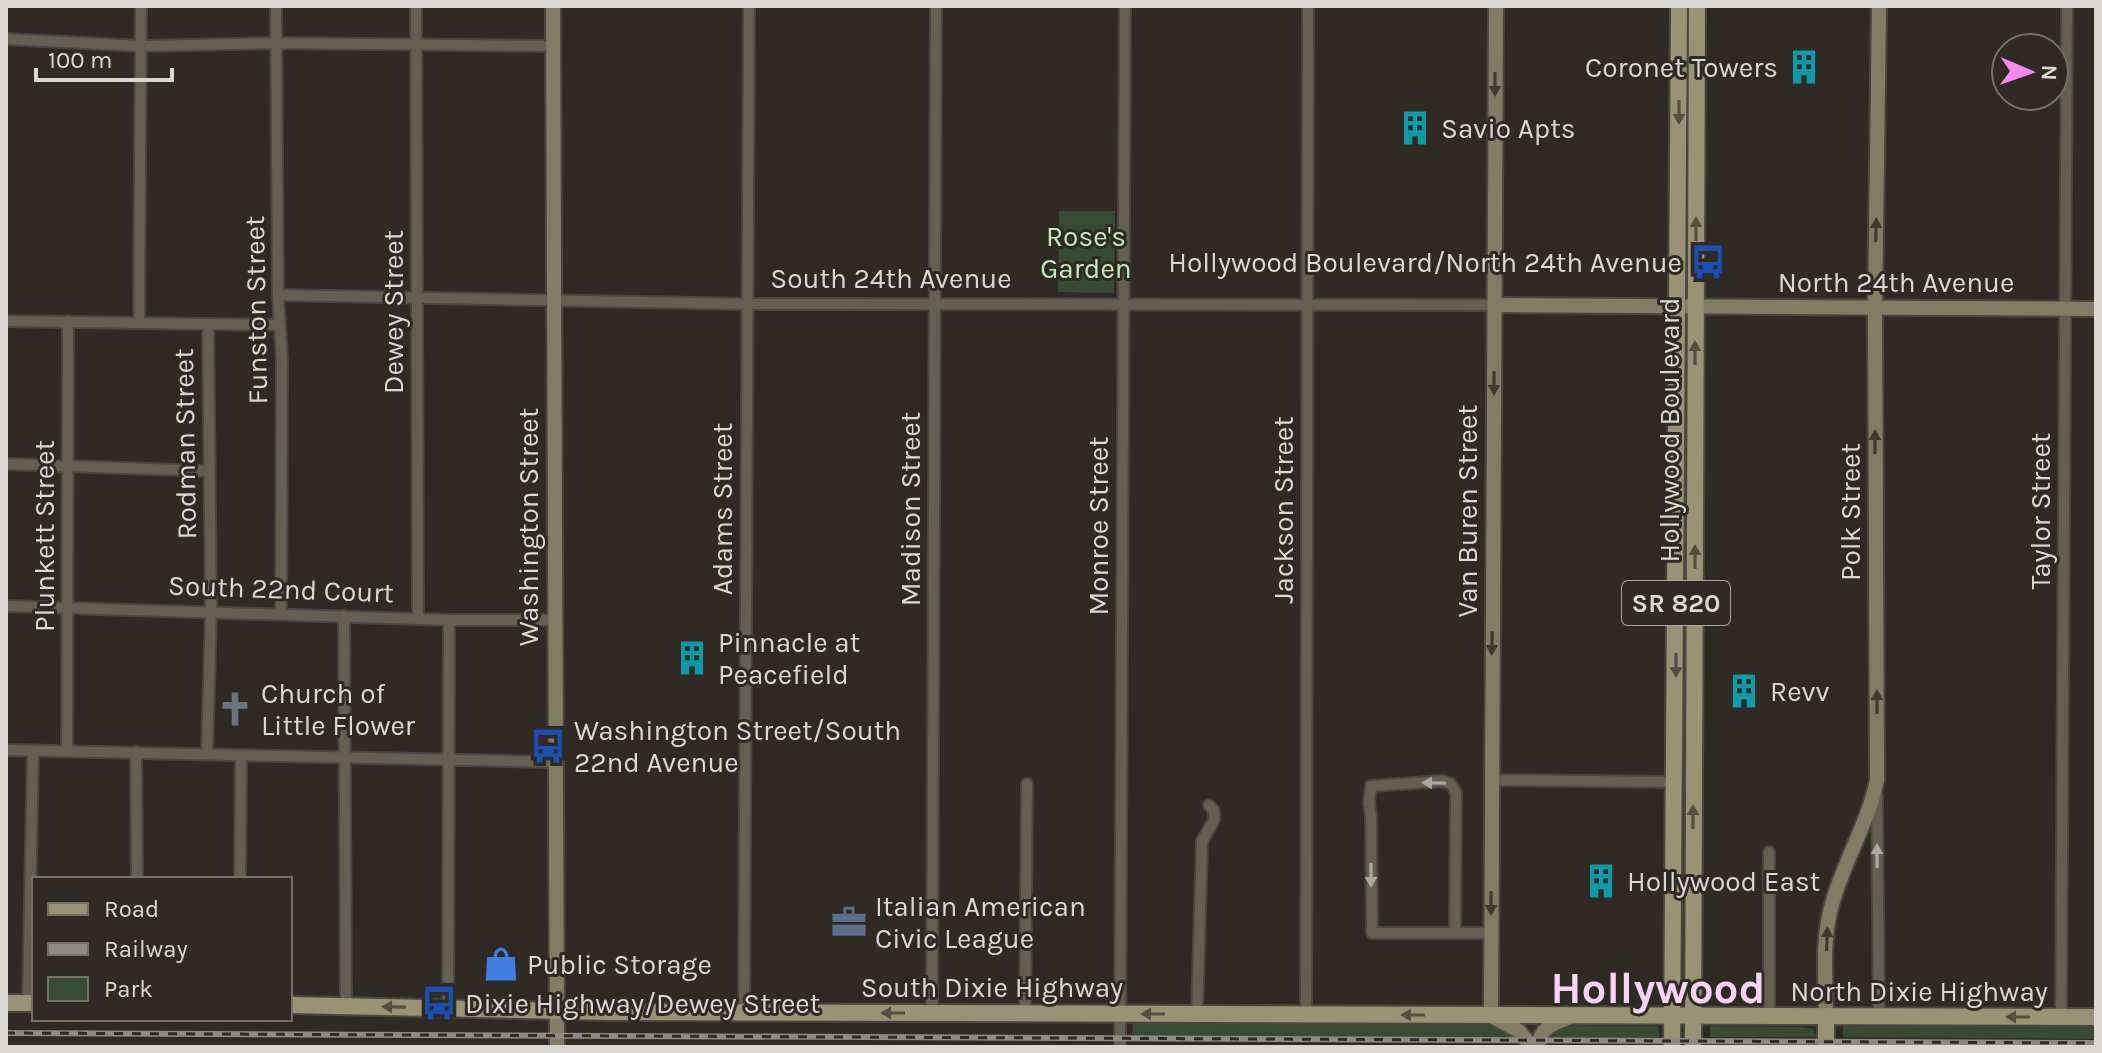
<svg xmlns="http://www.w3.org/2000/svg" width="2102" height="1053" font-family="Karla,sans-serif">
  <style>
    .green { fill: #374a32 }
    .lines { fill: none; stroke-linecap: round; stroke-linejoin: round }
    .street-casing { stroke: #4a4740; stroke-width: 14 }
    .secondary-casing { stroke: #4a4740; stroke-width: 18 }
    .primary-casing { stroke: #4a4740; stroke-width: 20 }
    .street { stroke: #635f51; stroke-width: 10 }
    .secondary { stroke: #827c65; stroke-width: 14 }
    .primary { stroke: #9a9274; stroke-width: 16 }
    .rail-casing { stroke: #8d8a84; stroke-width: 6 }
    .rail { stroke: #2f2b24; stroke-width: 3; stroke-dasharray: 9; stroke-linecap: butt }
    .oneway { fill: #403b31 }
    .oneway2 { fill: #544f40 }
    .oneway3 { fill: #aaa89f }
    .labels { text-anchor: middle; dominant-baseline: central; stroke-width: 6; stroke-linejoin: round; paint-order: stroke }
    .shield { fill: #2f2b24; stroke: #a7a49e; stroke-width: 2 }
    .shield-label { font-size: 26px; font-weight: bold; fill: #dad8d3 }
    .poi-label { font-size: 28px; fill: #dad8d3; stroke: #2f2b24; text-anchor: start }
    .park-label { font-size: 28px; fill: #c3ebb8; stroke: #2f2b24 }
    .street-label { font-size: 28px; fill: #dad8d3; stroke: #2f2b24 }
    .town-label { font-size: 44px; font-weight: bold; fill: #f8d3f5; stroke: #2f2b24 }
  </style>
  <rect width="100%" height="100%" fill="#2f2b24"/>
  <g class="green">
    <polygon points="1059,211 1115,211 1114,293 1058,292"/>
    <polygon points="1378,1020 1497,1021 1520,1040 1132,1038 1133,1023"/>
    <polygon points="1843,1024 2096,1024 2096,1039 1843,1037"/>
    <polygon points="1559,1025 1658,1026 1660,1041 1552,1040"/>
    <polygon points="1710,1026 1801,1027 1812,1029 1818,1037 1710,1037"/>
  </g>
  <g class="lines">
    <g class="street-casing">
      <g id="street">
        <polyline points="276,6 278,295 282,360 281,613"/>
        <polyline points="416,6 418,617"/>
        <polyline points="6,39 141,46 276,43 553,46"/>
        <polyline points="278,295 747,304 1495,305"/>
        <polyline points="6,321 280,325"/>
        <polyline points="139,322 141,6"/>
        <polyline points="6,464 209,471"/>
        <polyline points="6,606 449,620 554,620"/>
        <polyline points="344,616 346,1006"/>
        <polyline points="6,750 555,762"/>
        <polyline points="67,750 68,321"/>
        <polyline points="136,752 137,879"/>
        <polyline points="207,754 211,611 208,325"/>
        <polyline points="1491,780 1674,782"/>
        <polyline points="1877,796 1879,1018"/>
        <polyline points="1769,852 1769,1017"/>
        <polyline points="240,879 241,756"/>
        <polyline points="1455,933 1456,793 1451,784 1442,781 1371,786 1369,803 1371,817 1372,933 1491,933"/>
        <polyline points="28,1003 33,751"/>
        <polyline points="448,1008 449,620"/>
        <polyline points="744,1012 749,6"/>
        <polyline points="932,1013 936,6"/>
        <polyline points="1025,1013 1027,784"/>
        <polyline points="1197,1014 1202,841 1214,820 1214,811 1209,805"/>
        <polyline points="1306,1015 1308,6"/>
        <polyline points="2061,1017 2067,6"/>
        <polyline points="1120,1047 1125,6"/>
      </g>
    </g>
    <g class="secondary-casing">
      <g id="secondary">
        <polyline points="553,6 557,1047"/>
        <polyline points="1496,6 1491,1016 1519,1031 1532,1047"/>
        <polyline points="1495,305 2096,309"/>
        <path d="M1826,1017C1826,979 1821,938 1833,901C1845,859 1868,823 1877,780L1875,308L1879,6"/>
        <path d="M1538,1047C1539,1029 1553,1023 1568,1018"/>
      </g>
    </g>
    <g class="primary-casing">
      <g id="primary">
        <polyline points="6,1003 34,1003"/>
        <polyline points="290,1005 611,1012 2096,1017"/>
        <polyline points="1672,1047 1679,6"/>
        <polyline points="1693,1047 1697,6"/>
        <polyline points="1826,1047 1826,1017"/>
      </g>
    </g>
    <use href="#street" class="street"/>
    <use href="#secondary" class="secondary"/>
    <use href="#primary" class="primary"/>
    <g class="rail-casing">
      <polyline id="rail" points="6,1033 2096,1043"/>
    </g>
    <use href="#rail" class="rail"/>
  </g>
  <defs><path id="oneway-solid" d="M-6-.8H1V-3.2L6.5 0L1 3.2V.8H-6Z" transform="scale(2)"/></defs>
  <g class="oneway">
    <use href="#oneway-solid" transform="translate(1495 84) rotate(90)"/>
    <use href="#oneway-solid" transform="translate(1876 230) rotate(-89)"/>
    <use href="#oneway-solid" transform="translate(1494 383) rotate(90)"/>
    <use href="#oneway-solid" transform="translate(1875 442) rotate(-90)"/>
    <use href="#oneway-solid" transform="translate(1492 643) rotate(91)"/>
    <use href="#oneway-solid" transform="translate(1877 702) rotate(-90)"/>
    <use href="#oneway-solid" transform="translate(1491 903) rotate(90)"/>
    <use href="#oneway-solid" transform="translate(1827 939) rotate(-88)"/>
  </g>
  <g class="oneway2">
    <use href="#oneway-solid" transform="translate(1679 112) rotate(90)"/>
    <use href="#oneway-solid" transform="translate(1696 229) rotate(-90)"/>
    <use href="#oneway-solid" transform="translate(1695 353) rotate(-90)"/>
    <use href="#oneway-solid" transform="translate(1695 557) rotate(-90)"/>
    <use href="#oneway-solid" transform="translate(1676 665) rotate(90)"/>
    <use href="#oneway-solid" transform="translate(1693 817) rotate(-90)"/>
    <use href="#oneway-solid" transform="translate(394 1007) rotate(-179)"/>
    <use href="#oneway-solid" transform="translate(893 1013) rotate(-180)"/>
    <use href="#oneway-solid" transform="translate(1153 1014) rotate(-180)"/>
    <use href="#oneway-solid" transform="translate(1413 1015) rotate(-180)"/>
    <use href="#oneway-solid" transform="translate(2018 1017) rotate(180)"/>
  </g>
  <g class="oneway3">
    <use href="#oneway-solid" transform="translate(1434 783) rotate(-179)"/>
    <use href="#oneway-solid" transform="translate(1877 856) rotate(-90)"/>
    <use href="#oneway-solid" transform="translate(1371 875) rotate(90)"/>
  </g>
  <defs>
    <g id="building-bare" transform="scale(2.76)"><path d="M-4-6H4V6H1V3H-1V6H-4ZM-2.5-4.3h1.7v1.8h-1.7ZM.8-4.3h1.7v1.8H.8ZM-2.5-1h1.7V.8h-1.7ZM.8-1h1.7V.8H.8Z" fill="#0f9aa8" stroke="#2f2b24" stroke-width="2.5" paint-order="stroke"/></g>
    <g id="bus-bare" transform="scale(2.76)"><path d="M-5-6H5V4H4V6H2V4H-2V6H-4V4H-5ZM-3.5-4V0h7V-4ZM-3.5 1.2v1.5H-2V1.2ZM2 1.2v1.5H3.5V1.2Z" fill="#1a4fb4" stroke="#2f2b24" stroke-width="2.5" paint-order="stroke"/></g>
    <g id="church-bare" transform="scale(2.76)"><path d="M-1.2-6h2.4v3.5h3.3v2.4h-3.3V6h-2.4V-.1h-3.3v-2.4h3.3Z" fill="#6b7280" stroke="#2f2b24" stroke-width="2.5" paint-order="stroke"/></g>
    <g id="office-bare" transform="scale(2.76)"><path d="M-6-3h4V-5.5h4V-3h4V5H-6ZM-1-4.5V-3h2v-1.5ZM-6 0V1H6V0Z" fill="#5c6f8a" stroke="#2f2b24" stroke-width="2.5" paint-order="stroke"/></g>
    <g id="shop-bare" transform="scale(2.76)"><path d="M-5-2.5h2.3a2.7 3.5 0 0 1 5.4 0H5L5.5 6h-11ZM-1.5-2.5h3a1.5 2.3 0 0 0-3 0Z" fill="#3f7fe0" stroke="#2f2b24" stroke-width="2.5" paint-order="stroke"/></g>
  </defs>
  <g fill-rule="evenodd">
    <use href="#building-bare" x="1804" y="67"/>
    <use href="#building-bare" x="1415" y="128"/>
    <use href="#bus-bare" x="1708" y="262"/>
    <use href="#building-bare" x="692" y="658"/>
    <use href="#building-bare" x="1744" y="691"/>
    <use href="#church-bare" x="235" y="709"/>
    <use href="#bus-bare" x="548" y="746"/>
    <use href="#building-bare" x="1601" y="881"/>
    <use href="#office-bare" x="849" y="922"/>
    <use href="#shop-bare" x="501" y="964"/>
    <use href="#bus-bare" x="439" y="1003"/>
  </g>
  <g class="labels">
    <rect class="shield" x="1622" y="581" width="108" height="44" rx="6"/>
    <g class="shield-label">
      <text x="1676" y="603">SR 820</text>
    </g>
    <g class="poi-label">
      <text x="1778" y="67" text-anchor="end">Coronet Towers</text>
      <text x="1441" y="128">Savio Apts</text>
      <text x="1682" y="262" text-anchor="end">Hollywood Boulevard/North 24th Avenue</text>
      <text x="718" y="642">Pinnacle at<tspan x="718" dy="32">Peacefield</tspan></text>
      <text x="1770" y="691">Revv</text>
      <text x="261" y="693">Church of<tspan x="261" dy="32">Little Flower</tspan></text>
      <text x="574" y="730">Washington Street/South<tspan x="574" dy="32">22nd Avenue</tspan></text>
      <text x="1627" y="881">Hollywood East</text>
      <text x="875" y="906">Italian American<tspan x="875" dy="32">Civic League</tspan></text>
      <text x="527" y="964">Public Storage</text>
      <text x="465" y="1003">Dixie Highway/Dewey Street</text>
    </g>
    <g class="park-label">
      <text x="1086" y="236">Rose's<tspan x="1086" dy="32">Garden</tspan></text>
    </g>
    <g class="street-label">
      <text x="891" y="278">South 24th Avenue</text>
      <text x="1896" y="282">North 24th Avenue</text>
      <text transform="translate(256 310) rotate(-91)">Funston Street</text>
      <text transform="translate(393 312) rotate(-90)">Dewey Street</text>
      <text transform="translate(1669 430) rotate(-90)">Hollywood Boulevard</text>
      <text transform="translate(185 444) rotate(-91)">Rodman Street</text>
      <text transform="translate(722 509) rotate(-90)">Adams Street</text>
      <text transform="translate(910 509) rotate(-90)">Madison Street</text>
      <text transform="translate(1283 510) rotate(-90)">Jackson Street</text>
      <text transform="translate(1467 511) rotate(-90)">Van Buren Street</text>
      <text transform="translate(2040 511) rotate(-90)">Taylor Street</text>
      <text transform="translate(1850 512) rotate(-90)">Polk Street</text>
      <text transform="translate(1098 526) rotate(-90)">Monroe Street</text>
      <text transform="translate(528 527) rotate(-90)">Washington Street</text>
      <text transform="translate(44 536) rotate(-90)">Plunkett Street</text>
      <text transform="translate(281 589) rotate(2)">South 22nd Court</text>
      <text x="992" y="987">South Dixie Highway</text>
      <text x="1919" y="991">North Dixie Highway</text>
    </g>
    <g class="town-label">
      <text x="1658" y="988">Hollywood</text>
    </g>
  </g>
  <rect width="2102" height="1053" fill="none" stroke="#dad8d3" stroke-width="16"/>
  <rect x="32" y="877" width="260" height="144" fill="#2f2b24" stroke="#73706a" stroke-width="2"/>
  <rect x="48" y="903" width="40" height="12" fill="#9a9274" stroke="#73706a" stroke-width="2"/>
  <text x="104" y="917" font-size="24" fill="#dad8d3">Road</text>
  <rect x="48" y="943" width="40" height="12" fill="#8d8a84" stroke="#73706a" stroke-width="2"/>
  <text x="104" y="957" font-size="24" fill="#dad8d3">Railway</text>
  <rect x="48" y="977" width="40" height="24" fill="#374a32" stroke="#73706a" stroke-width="2"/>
  <text x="104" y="997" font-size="24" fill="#dad8d3">Park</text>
  <g transform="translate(2030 72) rotate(92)"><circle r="38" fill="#2f2b24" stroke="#73706a" stroke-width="2"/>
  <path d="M0-6L14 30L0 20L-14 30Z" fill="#f489f0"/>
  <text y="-12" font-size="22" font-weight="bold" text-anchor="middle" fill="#dad8d3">N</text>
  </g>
  <path d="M36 68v12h136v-12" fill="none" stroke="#dad8d3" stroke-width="4"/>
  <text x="48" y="68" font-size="24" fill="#dad8d3" stroke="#2f2b24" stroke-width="6" paint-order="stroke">100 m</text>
</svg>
